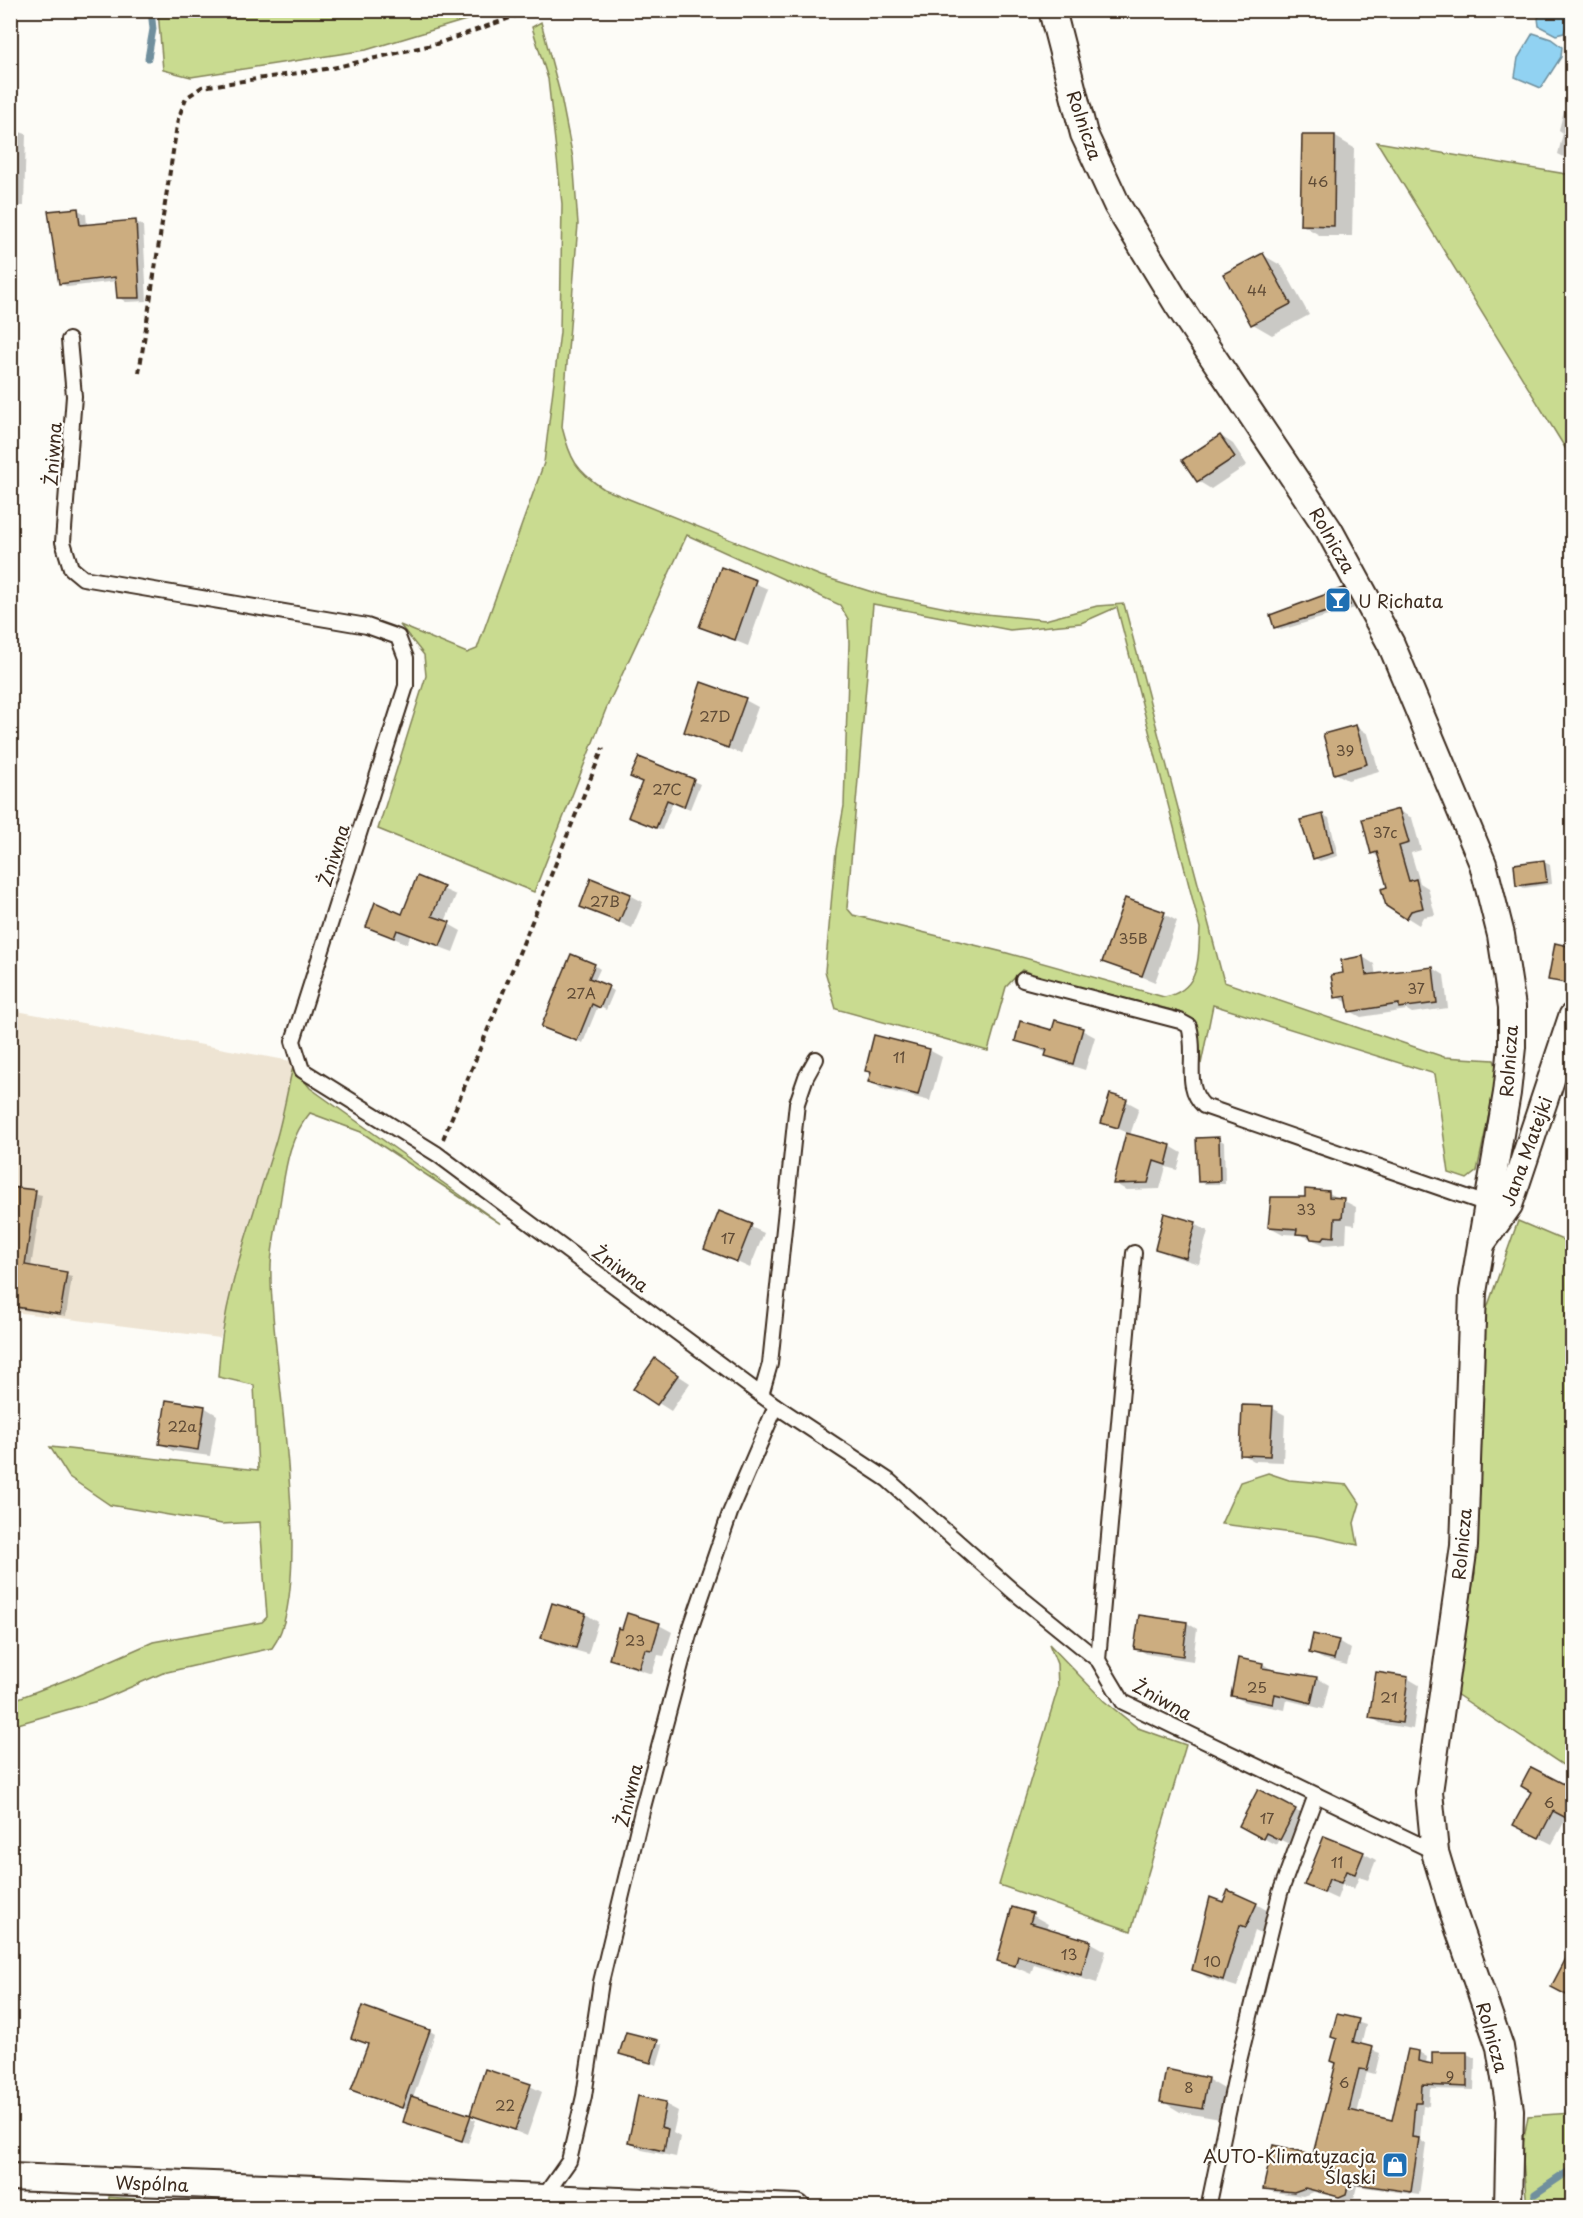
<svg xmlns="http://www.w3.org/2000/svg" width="1583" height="2218" font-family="'Playpen Sans',sans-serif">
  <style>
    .built { fill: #eee4d3 }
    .green { fill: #c9db90; stroke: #828257; stroke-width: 1.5; fill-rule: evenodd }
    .water { fill: #91d2f2; stroke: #6f8f9d; stroke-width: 1.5 }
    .shadow { fill: #0003 }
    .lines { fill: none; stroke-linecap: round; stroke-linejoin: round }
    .stream { stroke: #6f8f9d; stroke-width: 7 }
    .building { fill: #ccad80; stroke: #3b2a1e; stroke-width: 1.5 }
    .service-casing { stroke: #3b2a1e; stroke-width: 18 }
    .minor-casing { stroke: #3b2a1e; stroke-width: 30 }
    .path { stroke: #3b2a1e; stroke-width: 4; stroke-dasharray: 6 4.5; stroke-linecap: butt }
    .service { stroke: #fdfcf7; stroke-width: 14 }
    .minor { stroke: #fdfcf7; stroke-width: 26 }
    .labels { text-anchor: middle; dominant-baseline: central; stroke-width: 4.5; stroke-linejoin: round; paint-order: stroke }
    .number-label { font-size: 15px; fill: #5f4b36 }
    .street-label { font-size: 18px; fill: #3b2a1e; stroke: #fdfcf7 }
    .poi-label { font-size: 18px; fill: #3b2a1e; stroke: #fdfcf7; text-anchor: start }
  </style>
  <rect width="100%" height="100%" fill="#fdfcf7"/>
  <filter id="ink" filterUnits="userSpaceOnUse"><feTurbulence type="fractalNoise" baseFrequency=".0167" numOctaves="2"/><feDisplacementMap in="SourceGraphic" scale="12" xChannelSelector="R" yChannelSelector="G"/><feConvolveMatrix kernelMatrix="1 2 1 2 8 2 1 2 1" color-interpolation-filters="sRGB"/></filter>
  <g filter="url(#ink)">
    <polygon class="built" points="11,1010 291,1061 293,1067 276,1138 247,1230 220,1338 14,1312 11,1339"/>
    <g class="green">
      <polygon points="158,11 158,10 496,11 366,50 191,77 163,70"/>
      <path d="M541,22L561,97L573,158L578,224L562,427C570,459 576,471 604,489L821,576L882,595L966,612L1045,620L1097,606L1124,604L1224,982L1444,1057L1494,1060L1498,1072L1477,1171L1467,1179L1449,1173L1435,1074L1213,1005L1201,1064L1198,1029L1176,1011L1039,977L1022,970L1006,987L988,1051L836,1009L825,971L836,850L844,806L849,643L848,619L840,605L687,535L606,709L534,892L378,829L426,676L424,655L400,625L467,653L477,649L544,463L560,332L562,204L548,79L532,27ZM873,604L1010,630L1081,623L1117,607L1200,928C1198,959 1201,990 1164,997L1007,953L853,915L847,908Z"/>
      <polygon points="1377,142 1572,175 1572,459"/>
      <path d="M293,1067L310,1088L501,1224L361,1132L310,1113C289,1138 286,1166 281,1197C278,1219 272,1243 271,1265C268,1350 319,1586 272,1648L163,1673L101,1700L11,1726V1701L71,1678L153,1642L262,1622L267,1617L260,1522L222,1524L110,1505L69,1477L50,1447L258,1470L254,1385L218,1377C222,1295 253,1218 276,1140C283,1116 287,1091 293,1067Z"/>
      <polygon points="1518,1221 1572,1244 1572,1771 1453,1692 1475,1573 1486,1311"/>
      <polygon points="1268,1473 1289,1480 1348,1485 1360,1503 1354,1523 1358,1545 1317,1536 1221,1524 1240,1482"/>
      <polygon points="1049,1644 1104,1701 1138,1728 1186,1745 1131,1931 999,1885 1058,1688 1057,1664"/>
      <polygon points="1572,2113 1572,2207 1527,2208 1522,2149 1528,2116"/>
      <polygon points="109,2197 229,2207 108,2207"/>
    </g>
    <g class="water">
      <polygon points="1544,10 1559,11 1569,18 1564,33 1556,35 1539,26 1538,18"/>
      <polygon points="1533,33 1551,39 1562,47 1561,57 1541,88 1515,77 1518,58"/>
    </g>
    <g class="shadow">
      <polygon points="1564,110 1572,113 1572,161 1558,154 1563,133 1559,130"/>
      <polygon points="10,129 26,134 24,206 10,206"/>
      <polygon points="1334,136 1354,148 1352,236 1321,236 1302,225"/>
      <polygon points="78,210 86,214 87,225 135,221 143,226 147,301 126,302 118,297 117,281 68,287 60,283"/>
      <polygon points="1263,255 1282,266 1309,315 1272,335 1253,324"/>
      <polygon points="10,286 14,288 13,332 10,331"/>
      <polygon points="1221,436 1233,444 1247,465 1211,489 1198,481"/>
      <polygon points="721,569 768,589 748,646 701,627"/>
      <polygon points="1343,590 1349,593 1355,608 1281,630 1275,627"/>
      <polygon points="745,700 758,707 741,754 685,731"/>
      <polygon points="1356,726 1368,734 1379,771 1348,780 1335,773"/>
      <polygon points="639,759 700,784 690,809 673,802 662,830 636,820 644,782"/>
      <polygon points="1399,811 1412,818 1421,850 1411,853 1420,883 1428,888 1435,915 1423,917 1419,925 1387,905 1389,888 1380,858 1372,853"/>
      <polygon points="1323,815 1329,818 1338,856 1320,861 1314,858"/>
      <polygon points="1544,862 1550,865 1552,884 1524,888 1518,885"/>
      <polygon points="418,878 456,895 445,922 461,931 453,952 410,936 407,944 367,926 403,916"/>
      <polygon points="630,895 643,902 632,928 582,906"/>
      <polygon points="1164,914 1177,921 1155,982 1104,961"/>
      <polygon points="1556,945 1572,948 1572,988 1550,979"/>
      <polygon points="1363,957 1374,964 1376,976 1433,968 1444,975 1448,1008 1412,1013 1407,1010 1361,1017 1350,1011 1349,1003 1336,997"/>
      <polygon points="594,965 600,969 594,982 614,991 606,1010 598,1006 583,1043 548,1029"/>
      <polygon points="1082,1030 1095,1037 1085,1070 1059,1062 1047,1055 1047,1053 1017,1040 1053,1032"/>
      <polygon points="929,1050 942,1057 930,1101 882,1089 870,1081 872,1073 867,1070"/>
      <polygon points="1126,1101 1139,1108 1130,1135 1170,1146 1182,1153 1177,1170 1166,1167 1160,1189 1126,1190 1114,1183 1128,1133 1103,1122"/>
      <polygon points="1218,1139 1224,1142 1225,1184 1205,1184 1199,1181"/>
      <polygon points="10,1188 42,1195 31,1267 72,1277 66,1316 10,1308"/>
      <polygon points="1329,1193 1356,1207 1355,1225 1347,1224 1346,1243 1325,1245 1301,1235 1283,1234 1270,1227 1307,1198"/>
      <polygon points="720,1213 764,1233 750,1268 706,1248"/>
      <polygon points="1195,1224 1208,1231 1199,1264 1169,1255 1156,1248"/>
      <polygon points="667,1368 690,1383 671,1411 636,1389"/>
      <polygon points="204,1407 217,1415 210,1456 173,1451 160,1443"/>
      <polygon points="1272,1408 1285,1415 1283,1462 1254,1461 1242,1454"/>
      <polygon points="586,1614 598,1622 588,1654 556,1645 543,1637"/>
      <polygon points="1187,1623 1197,1629 1193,1661 1147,1654 1136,1648"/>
      <polygon points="659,1625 672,1632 664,1656 658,1655 652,1674 624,1665 611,1658"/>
      <polygon points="1338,1641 1351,1649 1347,1665 1323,1659 1310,1652"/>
      <polygon points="1239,1660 1263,1664 1276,1672 1317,1678 1329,1685 1323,1709 1287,1700 1285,1710 1245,1702 1232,1695"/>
      <polygon points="1407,1678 1419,1685 1413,1729 1382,1724 1370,1717"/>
      <polygon points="1532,1769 1572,1790 1572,1820 1567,1817 1552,1844 1528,1832 1533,1792"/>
      <polygon points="1295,1810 1308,1817 1293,1846 1279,1839 1276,1845 1253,1833"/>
      <polygon points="1363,1853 1376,1860 1368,1880 1359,1877 1354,1889 1342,1885 1337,1899 1306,1885"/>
      <polygon points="1224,1904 1256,1904 1270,1912 1261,1934 1255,1931 1237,1987 1208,1978 1194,1969"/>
      <polygon points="1032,1915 1048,1924 1046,1929 1090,1942 1106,1951 1097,1983 1034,1964 1031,1974 999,1960"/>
      <polygon points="1338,2016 1366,2025 1361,2046 1380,2053 1375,2074 1367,2072 1357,2114 1393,2122 1419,2052 1427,2057 1426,2064 1434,2066 1467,2054 1475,2058 1474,2090 1430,2089 1429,2106 1423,2105 1420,2140 1426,2144 1419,2195 1357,2186 1354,2198 1348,2200 1314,2192 1303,2196 1273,2192 1265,2188 1314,2156 1338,2064"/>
      <polygon points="430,2031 435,2034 413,2098 476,2120 468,2143 411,2124 408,2110 353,2090 369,2044 353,2037"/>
      <polygon points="657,2042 663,2045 657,2065 621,2054"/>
      <polygon points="1207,2079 1226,2090 1220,2119 1180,2112 1162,2101"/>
      <polygon points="530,2086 542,2092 527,2136 472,2114"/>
      <polygon points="665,2104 678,2111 673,2133 680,2137 676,2157 642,2150 630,2143"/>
    </g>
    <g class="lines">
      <g class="stream">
        <polyline points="148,58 153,29 151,10"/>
        <polyline points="1535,2194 1572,2169"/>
      </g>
    </g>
    <g class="building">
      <polygon points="1302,135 1335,135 1334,226 1300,225"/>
      <polygon points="78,208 80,225 136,220 140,298 117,298 115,277 59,284 48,211"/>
      <polygon points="1263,253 1291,304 1251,325 1223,274"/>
      <polygon points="1220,435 1235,457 1197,482 1182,460"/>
      <polygon points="721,567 756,580 735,640 699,627"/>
      <polygon points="1343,588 1350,605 1274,628 1270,615"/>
      <polygon points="701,682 746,698 728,748 684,732"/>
      <polygon points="1356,725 1367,764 1334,774 1323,734"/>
      <polygon points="639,757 694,779 684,807 667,800 656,828 628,817 642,782 630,777"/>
      <polygon points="1399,809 1409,843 1399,846 1409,881 1416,879 1423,908 1411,911 1406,919 1386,906 1381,889 1387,887 1377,852 1371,854 1362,819"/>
      <polygon points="1323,814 1333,853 1313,859 1300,820"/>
      <polygon points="1544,860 1547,882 1516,886 1514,864"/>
      <polygon points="417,876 444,887 432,916 450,922 440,946 397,930 394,938 366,927 375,902 402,914"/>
      <polygon points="591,878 631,894 619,922 580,907"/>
      <polygon points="1125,898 1165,912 1142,976 1102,962"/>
      <polygon points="1555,943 1572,947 1572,984 1548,980"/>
      <polygon points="571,954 595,964 589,978 609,986 600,1008 592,1004 577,1041 541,1027"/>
      <polygon points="1363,956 1366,975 1433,967 1437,1003 1399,1008 1399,1004 1349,1012 1346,996 1335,998 1331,975 1343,973 1341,960"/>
      <polygon points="1055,1020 1083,1028 1073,1064 1045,1056 1047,1050 1015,1041 1020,1021 1052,1030"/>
      <polygon points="874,1035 930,1049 918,1095 868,1082 871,1072 865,1071"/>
      <polygon points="1110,1094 1127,1099 1118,1128 1101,1123"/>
      <polygon points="1126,1133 1171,1145 1166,1165 1154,1161 1148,1183 1113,1184"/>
      <polygon points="1219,1137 1220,1181 1198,1182 1196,1138"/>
      <polygon points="10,1187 36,1190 25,1265 67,1272 60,1314 10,1306"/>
      <polygon points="1305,1189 1329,1191 1329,1197 1344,1198 1342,1218 1335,1218 1334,1237 1325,1236 1322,1240 1311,1239 1309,1235 1296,1234 1297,1229 1268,1227 1271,1197 1305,1197"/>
      <polygon points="719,1211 752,1224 737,1262 704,1249"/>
      <polygon points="1164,1213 1196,1222 1186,1258 1155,1249"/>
      <polygon points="655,1358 678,1375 657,1405 633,1389"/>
      <polygon points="166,1400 205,1406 198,1450 159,1444"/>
      <polygon points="1242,1405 1273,1406 1270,1456 1240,1455"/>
      <polygon points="552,1603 586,1613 576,1648 541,1638"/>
      <polygon points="627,1613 660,1623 652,1650 645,1649 639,1668 609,1659 618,1628 622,1629"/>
      <polygon points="1139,1615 1187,1622 1183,1656 1134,1649"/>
      <polygon points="1313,1634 1339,1640 1334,1659 1309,1653"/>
      <polygon points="1238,1658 1263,1663 1262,1668 1317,1677 1311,1703 1275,1694 1273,1704 1231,1696"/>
      <polygon points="1376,1672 1408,1677 1402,1723 1369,1718"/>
      <polygon points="1531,1767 1572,1788 1572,1821 1553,1811 1539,1838 1513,1825 1531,1792 1521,1786"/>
      <polygon points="1258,1789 1296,1809 1280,1840 1266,1833 1263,1839 1239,1826"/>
      <polygon points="1324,1836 1364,1852 1355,1874 1346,1871 1341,1883 1329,1879 1324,1893 1304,1885"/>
      <polygon points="1228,1890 1257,1903 1246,1927 1240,1925 1223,1980 1192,1970 1210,1897 1223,1902"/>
      <polygon points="1012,1907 1033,1913 1030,1923 1091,1941 1081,1975 1018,1956 1015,1966 997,1961"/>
      <polygon points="1572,1947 1572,1998 1551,1987"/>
      <polygon points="362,2006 430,2030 402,2108 351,2090 368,2044 351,2038"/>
      <polygon points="1337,2014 1359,2019 1353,2042 1373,2047 1367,2070 1359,2069 1349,2110 1392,2120 1408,2049 1419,2051 1418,2061 1432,2064 1432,2052 1467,2052 1467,2087 1422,2085 1421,2102 1415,2102 1412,2137 1419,2138 1411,2192 1349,2183 1346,2194 1339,2197 1305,2188 1294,2192 1263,2189 1273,2145 1313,2154 1336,2063 1331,2061 1337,2039 1331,2037"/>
      <polygon points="626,2032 658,2040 651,2063 619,2054"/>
      <polygon points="485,2069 531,2084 515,2130 470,2115"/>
      <polygon points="1166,2069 1208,2078 1202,2109 1160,2102"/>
      <polygon points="411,2096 471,2115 462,2141 403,2122"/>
      <polygon points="638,2096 666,2102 661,2127 668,2129 664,2151 628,2143"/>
    </g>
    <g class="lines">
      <g class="service-casing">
        <g id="service">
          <polyline points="69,340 74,396 63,542 71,568 83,578 367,626 398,637 406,658 406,686 293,1041 302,1070 437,1154 776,1406 888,1480 1014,1592 1098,1660 1123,1702 1435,1852"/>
          <path d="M1023,980L1180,1021L1189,1026C1198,1056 1182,1085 1204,1106L1487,1204"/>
          <polyline points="761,1395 770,1364 797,1103 806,1077 816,1059"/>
          <polyline points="1098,1660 1134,1253"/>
          <polyline points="543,2198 569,2161 584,2096 601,1982 642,1811 691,1627 730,1513 776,1406"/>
          <polyline points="1208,2208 1239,2061 1280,1893 1316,1795"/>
        </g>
      </g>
      <g class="minor-casing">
        <g id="minor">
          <polyline points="1052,10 1084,134 1117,205 1178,305 1329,530 1391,644 1483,864 1501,935 1512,1007 1512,1047 1507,1093 1473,1292 1464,1546 1429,1792 1435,1852 1453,1912 1500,2047 1510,2110 1508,2208"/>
          <polyline points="1484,1240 1509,1205 1572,1017"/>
          <polyline points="10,2177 797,2208"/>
        </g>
      </g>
      <g class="path">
        <polyline points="139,373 178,119 186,98 202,87 332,68 436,44 533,10"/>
        <polyline points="443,1139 603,748"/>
      </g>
      <use href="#service" class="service"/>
      <use href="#minor" class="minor"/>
    </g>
  </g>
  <defs>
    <g id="bar-square" transform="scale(1.35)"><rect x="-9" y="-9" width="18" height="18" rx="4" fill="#1f6fb2" stroke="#fdfcf7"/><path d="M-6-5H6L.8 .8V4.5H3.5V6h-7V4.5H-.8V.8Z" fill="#fff"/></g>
    <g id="shop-square" transform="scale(1.35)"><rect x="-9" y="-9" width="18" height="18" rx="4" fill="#1f6fb2" stroke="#fdfcf7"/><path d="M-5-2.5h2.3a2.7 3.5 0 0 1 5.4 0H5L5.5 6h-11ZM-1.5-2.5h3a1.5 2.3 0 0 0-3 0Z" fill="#fff"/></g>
  </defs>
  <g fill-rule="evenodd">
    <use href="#bar-square" x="1338" y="600"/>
    <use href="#shop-square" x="1395" y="2165"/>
  </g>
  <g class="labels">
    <g class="number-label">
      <text x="1318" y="180">46</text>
      <text x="1257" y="289">44</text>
      <text x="715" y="715">27D</text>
      <text x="1345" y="749">39</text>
      <text x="667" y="788">27C</text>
      <text x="1385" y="831">37c</text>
      <text x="605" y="900">27B</text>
      <text x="1133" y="937">35B</text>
      <text x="1416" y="987">37</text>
      <text x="581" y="992">27A</text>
      <text x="899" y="1056">11</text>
      <text x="1306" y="1208">33</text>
      <text x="728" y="1237">17</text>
      <text x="182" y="1425">22a</text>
      <text x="635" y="1639">23</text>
      <text x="1257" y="1686">25</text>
      <text x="1389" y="1696">21</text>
      <text x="1549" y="1801">6</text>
      <text x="1267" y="1817">17</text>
      <text x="1337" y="1861">11</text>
      <text x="1069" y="1953">13</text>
      <text x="1212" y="1960">10</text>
      <text x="1450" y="2075">9</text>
      <text x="1344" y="2081">6</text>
      <text x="1189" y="2086">8</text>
      <text x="505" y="2104">22</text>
    </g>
    <g class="street-label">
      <text transform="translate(1085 125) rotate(71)">Rolnicza</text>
      <text transform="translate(52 454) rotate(-86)">Żniwna</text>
      <text transform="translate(1333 540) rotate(60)">Rolnicza</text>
      <text transform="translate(333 855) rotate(-72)">Żniwna</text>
      <text transform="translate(1508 1061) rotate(-86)">Rolnicza</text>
      <text transform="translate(1526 1151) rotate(-70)">Jana Matejki</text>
      <text transform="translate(621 1268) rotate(37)">Żniwna</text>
      <text transform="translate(1461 1544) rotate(-85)">Rolnicza</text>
      <text transform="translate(1163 1699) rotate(29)">Żniwna</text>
      <text transform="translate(628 1795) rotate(-76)">Żniwna</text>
      <text transform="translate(1493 2037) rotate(74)">Rolnicza</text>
      <text transform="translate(152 2183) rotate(2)">Wspólna</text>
    </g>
    <g class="poi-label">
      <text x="1358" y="600">U Richata</text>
      <text x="1376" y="2155" text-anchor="end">AUTO-Klimatyzacja<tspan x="1376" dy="21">Śląski</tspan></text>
    </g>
  </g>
  <rect width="1583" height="2218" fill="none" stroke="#fdfcf7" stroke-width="36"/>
  <rect x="18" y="18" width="1547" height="2182" fill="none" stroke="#3b2a1e" stroke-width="2" filter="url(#ink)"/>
</svg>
